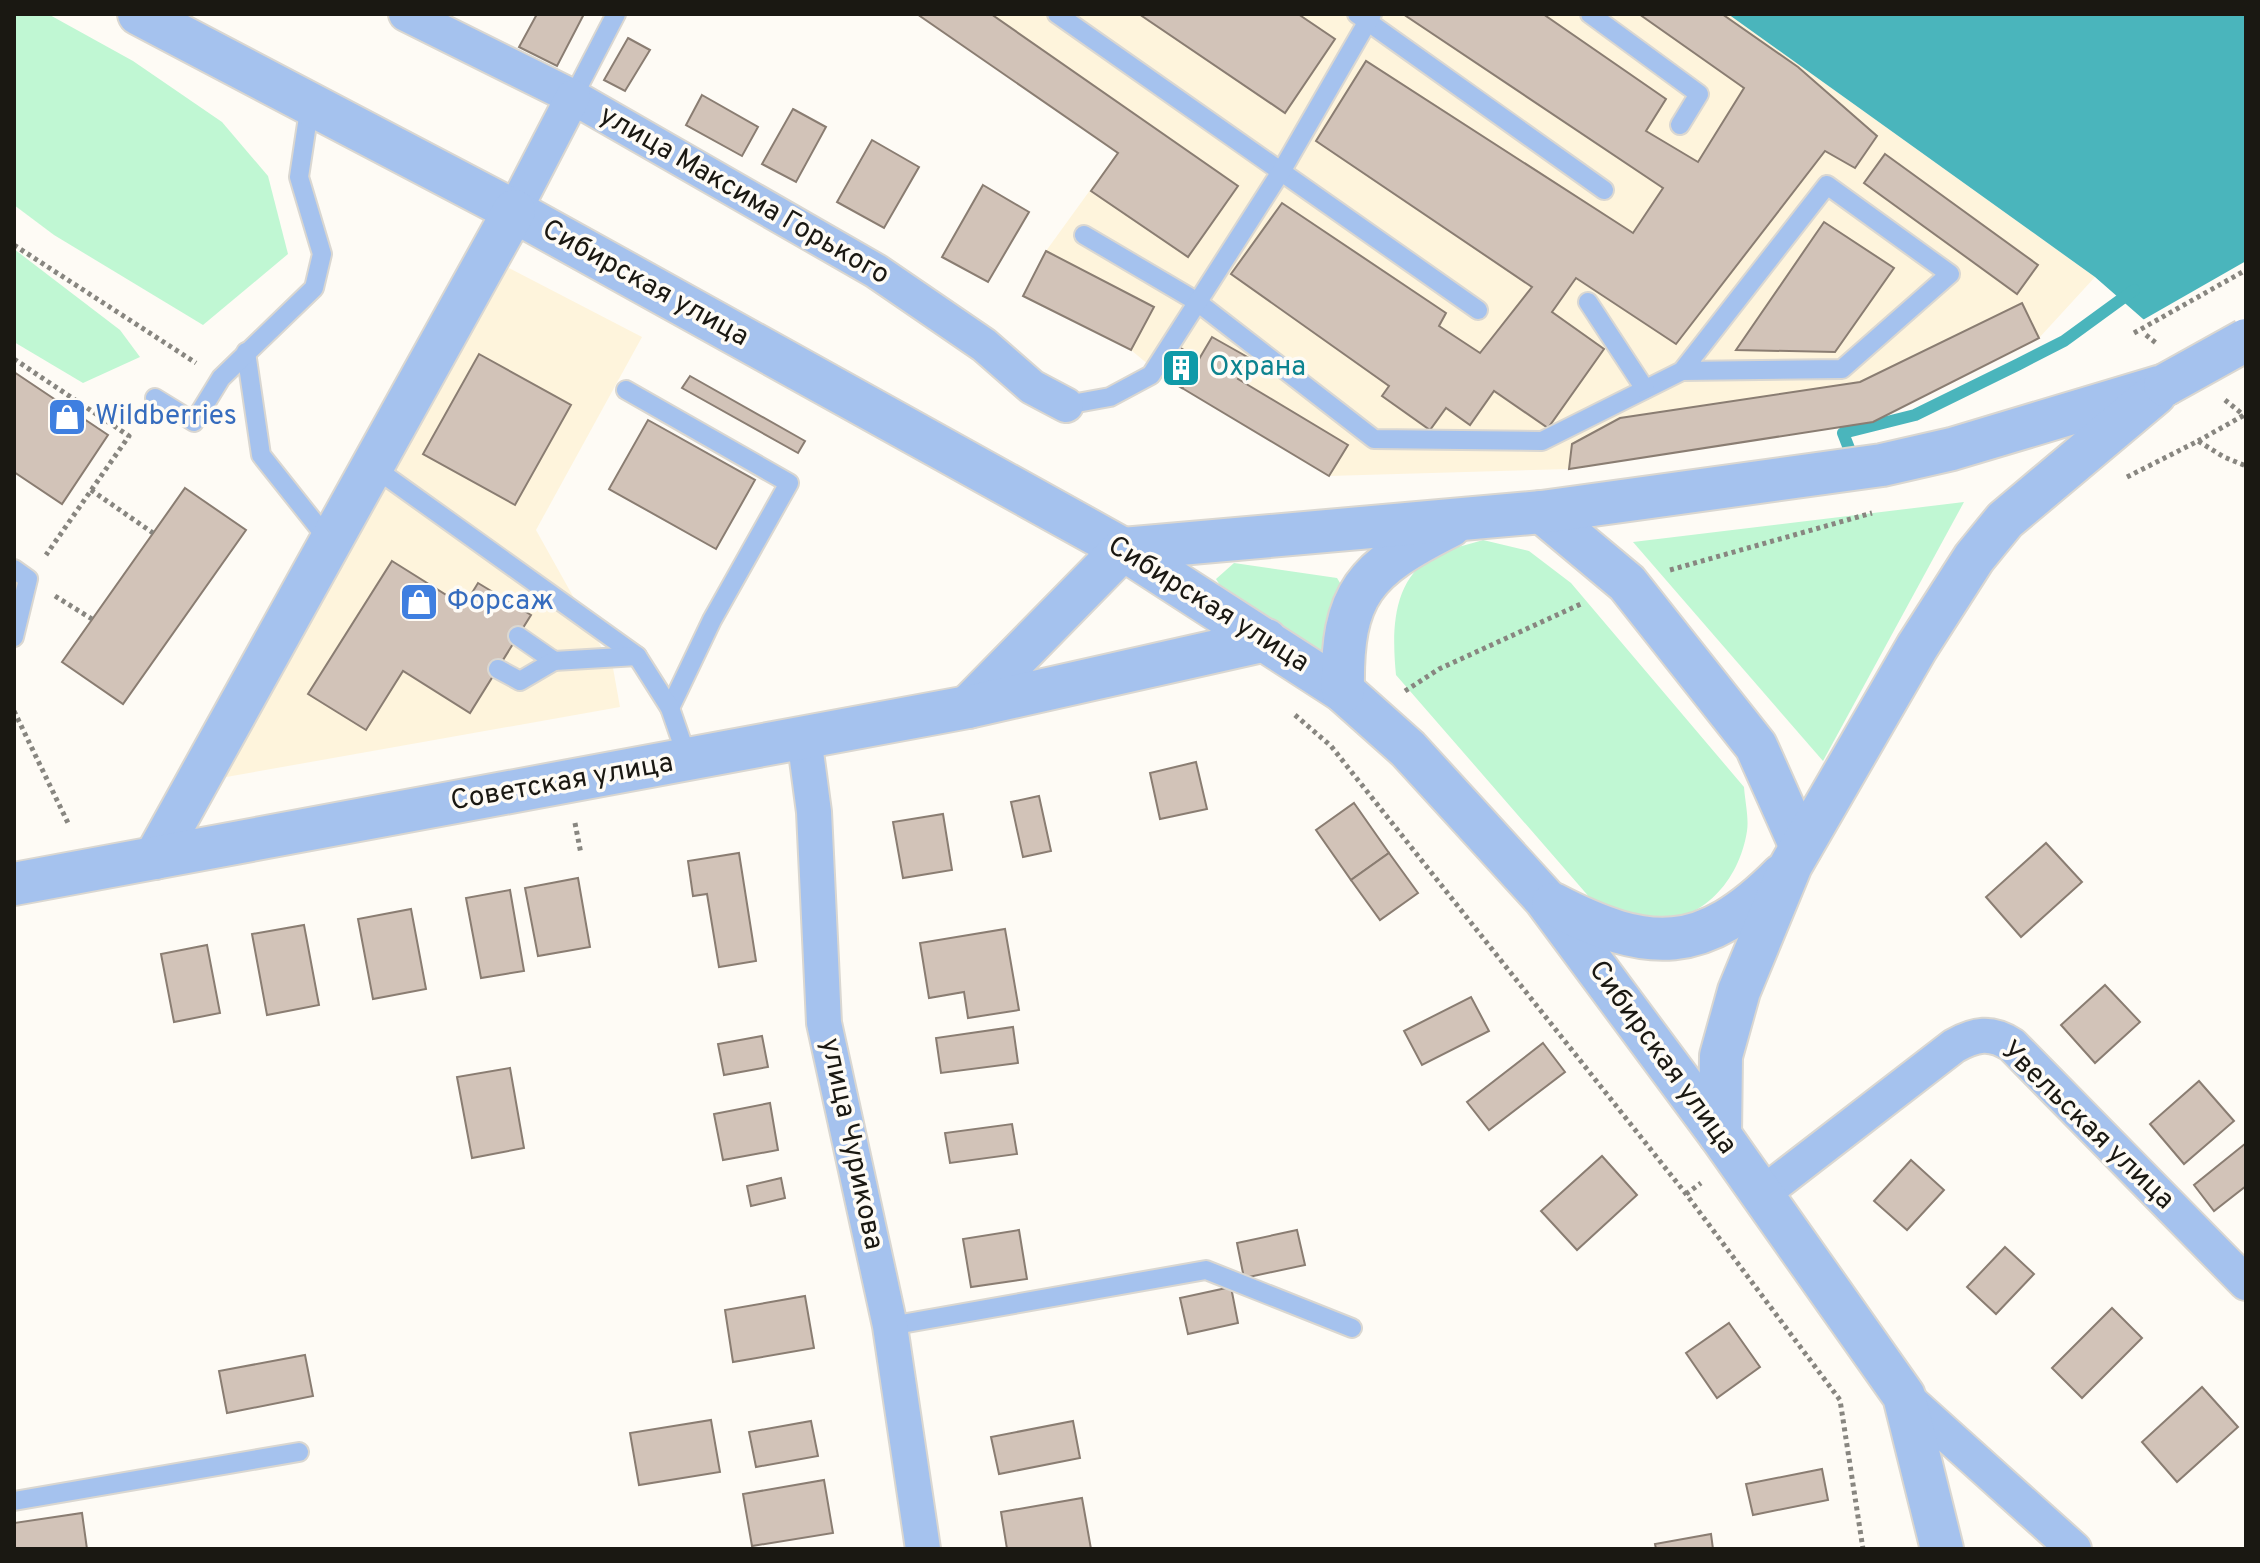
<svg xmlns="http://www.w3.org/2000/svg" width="2260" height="1563" font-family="Overpass,sans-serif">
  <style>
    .built { fill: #fef4dc }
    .green { fill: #c0f7d3 }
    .water { fill: #4ab5bc }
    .pier { fill: #fefbf5 }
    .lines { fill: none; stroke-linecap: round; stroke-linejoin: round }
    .stream { stroke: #4ab5bc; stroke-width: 12 }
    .building { fill: #d2c3b8; stroke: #8a7d72; stroke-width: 2 }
    .service-casing { stroke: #dad7d1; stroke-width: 22 }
    .minor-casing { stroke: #dad7d1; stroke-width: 38 }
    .tertiary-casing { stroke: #dad7d1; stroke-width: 46 }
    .path { stroke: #888680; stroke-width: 5; stroke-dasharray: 4 4; stroke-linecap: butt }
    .service { stroke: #a5c2ee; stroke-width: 18 }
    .minor { stroke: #a5c2ee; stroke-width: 34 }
    .tertiary { stroke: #a5c2ee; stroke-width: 42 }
    .tertiary-bridge-casing { stroke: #dad7d1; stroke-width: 46; stroke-linecap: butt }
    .path-bridge { stroke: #888680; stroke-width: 5; stroke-dasharray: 4 4; stroke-linecap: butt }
    .tertiary-bridge { stroke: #a5c2ee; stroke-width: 42 }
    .labels { text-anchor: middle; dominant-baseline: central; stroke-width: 7; stroke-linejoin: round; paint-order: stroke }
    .street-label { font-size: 28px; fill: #1a1812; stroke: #fefbf5 }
    .culture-label { font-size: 28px; fill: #0d838f; stroke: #fefbf5; text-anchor: start }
    .shop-label { font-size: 28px; fill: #366cbe; stroke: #fefbf5; text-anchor: start }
  </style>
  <rect width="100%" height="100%" fill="#fefbf5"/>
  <g class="built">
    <polygon points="917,14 1728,14 2095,277 2039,338 1873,422 1569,469 1329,476 1162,376 1131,350 1023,296 1046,251 1117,153"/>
    <polygon points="507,267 642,337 536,530 613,668 620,707 215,779"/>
  </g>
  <g class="green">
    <polygon points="14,14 48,14 133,61 222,122 268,176 288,254 203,325 54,235 14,205"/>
    <polygon points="14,249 120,330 140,357 83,383 14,342"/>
    <polygon points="1964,502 1823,761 1633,542"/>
    <path d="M1483,540L1529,551L1571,583L1744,787C1745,801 1749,818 1747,831C1738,888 1693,931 1632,920C1621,918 1608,911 1597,906L1396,675C1392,633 1391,580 1434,556C1448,548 1468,545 1483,540Z"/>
    <polygon points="1234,563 1337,578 1348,596 1326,650 1311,652 1227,596 1216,579"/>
  </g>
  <polygon class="water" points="1728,14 2246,14 2246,409 2095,277"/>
  <polygon class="pier" points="2246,261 2246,413 2141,321"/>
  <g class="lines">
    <polyline class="stream" points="1852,456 1843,433 1915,415 2019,364 2064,341 2134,290"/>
  </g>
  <g class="building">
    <polygon points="537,14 584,14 557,66 519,47"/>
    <polygon points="917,14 991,14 1238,186 1188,257 1091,191 1118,153"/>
    <polygon points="1139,14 1298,14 1335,39 1285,113"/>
    <polygon points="1403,14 1543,14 1666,99 1646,131 1698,162 1744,88 1639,14 1722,14 1798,67 1877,136 1855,168 1825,151 1676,344 1576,278 1552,312 1604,349 1548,428 1494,391 1470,425 1446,408 1430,430 1382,396 1389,386 1231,274 1282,203 1446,313 1439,326 1480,353 1532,287 1316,141 1366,61 1633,233 1663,188"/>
    <polygon points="628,38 650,50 625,91 604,80"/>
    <polygon points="702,95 758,127 742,156 686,125"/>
    <polygon points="793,109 826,127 796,182 762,164"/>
    <polygon points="872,140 919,167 884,228 837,202"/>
    <polygon points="1885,154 2038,265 2017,294 1864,183"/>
    <polygon points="983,185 1029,212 988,282 942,257"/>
    <polygon points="1824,222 1894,268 1835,352 1736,350"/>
    <polygon points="1046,251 1154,307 1131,350 1023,296"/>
    <polygon points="2022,303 2039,338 1873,422 1569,469 1572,444 1620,418 1860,382"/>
    <polygon points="1212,337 1251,359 1238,379 1348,445 1329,476 1182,388"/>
    <polygon points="1179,347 1199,359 1182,388 1162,376"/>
    <polygon points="479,354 571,405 515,505 423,454"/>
    <polygon points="14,372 108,435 62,504 14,472"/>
    <polygon points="690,376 805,441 798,453 682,388"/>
    <polygon points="648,420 755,480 716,549 609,489"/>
    <polygon points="185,488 246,530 123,704 62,662"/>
    <polygon points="392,561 464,606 478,583 531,615 470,713 403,671 366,730 308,694"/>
    <polygon points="1196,762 1207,809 1160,819 1150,773"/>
    <polygon points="1039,796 1051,851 1023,857 1011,802"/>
    <polygon points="1354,803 1389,853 1351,880 1316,830"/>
    <polygon points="943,814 952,870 903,878 893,822"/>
    <polygon points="2046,843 2082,882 2021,937 1986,897"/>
    <polygon points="739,853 756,961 719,967 707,894 693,896 688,861"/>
    <polygon points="1389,853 1418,893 1380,920 1351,880"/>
    <polygon points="578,878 590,947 538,956 525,888"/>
    <polygon points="510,890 524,971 481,978 466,898"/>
    <polygon points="411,909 426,989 373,999 358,919"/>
    <polygon points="304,925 319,1005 267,1015 252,934"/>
    <polygon points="1005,929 1019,1010 968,1018 964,992 929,998 920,943"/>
    <polygon points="207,945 220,1013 174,1022 161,954"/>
    <polygon points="2105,985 2140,1022 2095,1063 2061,1025"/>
    <polygon points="1471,997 1489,1031 1422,1065 1404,1031"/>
    <polygon points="1013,1027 1018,1063 941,1073 936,1038"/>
    <polygon points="762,1036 768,1067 724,1075 718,1044"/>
    <polygon points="1543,1043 1565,1072 1489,1130 1467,1102"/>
    <polygon points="510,1068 524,1148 472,1158 457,1077"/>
    <polygon points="2199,1081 2234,1121 2184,1164 2150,1124"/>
    <polygon points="770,1103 778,1150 723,1160 714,1114"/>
    <polygon points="1012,1124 1017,1154 950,1163 945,1133"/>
    <polygon points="2246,1143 2246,1186 2214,1211 2194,1185"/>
    <polygon points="1602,1156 1637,1195 1577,1250 1541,1211"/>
    <polygon points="1911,1160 1944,1190 1907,1230 1874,1201"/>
    <polygon points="781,1178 785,1198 751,1206 747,1186"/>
    <polygon points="1019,1230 1027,1279 971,1287 963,1239"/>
    <polygon points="1297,1230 1305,1265 1244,1278 1237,1243"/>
    <polygon points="2005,1247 2034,1274 1996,1314 1967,1287"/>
    <polygon points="1231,1287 1238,1323 1188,1334 1180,1298"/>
    <polygon points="805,1296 814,1348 733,1362 725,1310"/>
    <polygon points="2112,1308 2142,1338 2082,1398 2052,1368"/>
    <polygon points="1729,1323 1760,1367 1717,1398 1686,1353"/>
    <polygon points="305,1355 313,1396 227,1413 219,1371"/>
    <polygon points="2202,1387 2238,1427 2177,1482 2142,1442"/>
    <polygon points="711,1420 720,1472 639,1485 630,1433"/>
    <polygon points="811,1421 818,1456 756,1467 749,1432"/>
    <polygon points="1073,1421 1080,1458 999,1474 991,1437"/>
    <polygon points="1822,1469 1828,1500 1753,1515 1746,1484"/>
    <polygon points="824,1480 833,1533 752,1546 743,1494"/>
    <polygon points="1082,1498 1091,1549 1007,1549 1001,1512"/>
    <polygon points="82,1513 87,1549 14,1549 14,1523"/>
    <polygon points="1711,1534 1713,1549 1656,1549 1655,1544"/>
  </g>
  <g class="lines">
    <g class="service-casing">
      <g id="service">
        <polyline points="1057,14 1478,310"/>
        <polyline points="1357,14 1604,190"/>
        <polyline points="1590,14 1699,94 1680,125"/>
        <polyline points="573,97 616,14"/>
        <polyline points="1084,235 1196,301 1374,439 1542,441 1682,371 1827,185 1950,274 1842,369 1682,371"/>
        <polyline points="1588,302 1645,389"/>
        <polyline points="246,352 261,455 330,542"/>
        <polyline points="626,390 789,483 712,620 670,708"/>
        <polyline points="155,398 194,422 221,378 314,288 322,254 299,177 310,104"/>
        <polyline points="1066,405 1110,397 1151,375 1282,170 1372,14"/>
        <polyline points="372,466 637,656 670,708 688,760"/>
        <polyline points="14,569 28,579 14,637"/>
        <polyline points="518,636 554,661 637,656"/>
        <polyline points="498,669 520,681 554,661"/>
        <polyline points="890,1326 1206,1270 1352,1328"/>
        <polyline points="14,1501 299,1452"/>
      </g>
    </g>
    <g class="minor-casing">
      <g id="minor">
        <polyline points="406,14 573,97 876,271 984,345 1032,387 1066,405"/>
        <polyline points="514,211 573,97"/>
        <polyline points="804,737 814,812 824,1023 890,1326 923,1549"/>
        <path d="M1761,1195L1954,1046C1975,1034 1991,1031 2012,1045L2246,1283"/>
        <polyline points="1904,1396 2074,1549"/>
      </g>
    </g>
    <g class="tertiary-casing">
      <g id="tertiary">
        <polyline points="139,14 514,211 1123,549 1343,691 1408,749 1545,899 1720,1135 1904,1396 1942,1549"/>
        <polyline points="1542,512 1627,583 1756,746 1801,847"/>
        <path d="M1343,691C1341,592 1365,569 1450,526"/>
        <polyline points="968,707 1123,549 1542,512 1882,465 1952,449 2165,385"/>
        <polyline points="155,858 514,211"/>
        <polyline points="14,884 968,707 1266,640"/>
        <path d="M1553,904C1649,954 1703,955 1782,875"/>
        <polyline points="1720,1135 1721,1056 1739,991 1791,865 1917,647 1974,558 2005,520 2155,394"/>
      </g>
    </g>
    <g class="path">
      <polyline points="14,245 196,363"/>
      <polyline points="2134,333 2246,270"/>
      <polyline points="2146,335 2156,343"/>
      <polyline points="14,359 129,436 46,555"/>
      <polyline points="2225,400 2246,417"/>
      <polyline points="2127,477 2198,441 2224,457 2246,466"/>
      <polyline points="91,490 153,533"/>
      <polyline points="1670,570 1872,513"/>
      <polyline points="55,596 92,619"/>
      <polyline points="1405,691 1439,669 1583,603"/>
      <polyline points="14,711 68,823"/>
      <polyline points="1295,715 1331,746 1686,1194 1840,1400 1863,1549"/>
      <polyline points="575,823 581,854"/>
      <polyline points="1686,1194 1701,1183"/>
    </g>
    <use href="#service" class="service"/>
    <use href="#minor" class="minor"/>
    <use href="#tertiary" class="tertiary"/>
    <g class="tertiary-bridge-casing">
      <polyline id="tertiary-bridge" points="2165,385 2246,340"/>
    </g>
    <polyline class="path-bridge" points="2198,441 2246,414"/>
    <use href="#tertiary-bridge" class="tertiary-bridge"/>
  </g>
  <defs>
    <g id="building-square" transform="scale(2)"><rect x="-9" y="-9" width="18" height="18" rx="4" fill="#0f9aa8" stroke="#fefbf5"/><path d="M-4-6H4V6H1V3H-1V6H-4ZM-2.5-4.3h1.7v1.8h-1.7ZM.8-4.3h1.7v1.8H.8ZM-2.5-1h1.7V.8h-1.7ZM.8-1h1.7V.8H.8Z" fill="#fff"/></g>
    <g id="shop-square" transform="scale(2)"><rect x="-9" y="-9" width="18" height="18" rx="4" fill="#3f7fe0" stroke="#fefbf5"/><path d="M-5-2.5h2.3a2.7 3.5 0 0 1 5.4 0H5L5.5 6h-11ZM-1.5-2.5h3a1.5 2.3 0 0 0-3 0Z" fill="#fff"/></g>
  </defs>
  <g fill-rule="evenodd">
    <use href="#building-square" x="1181" y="368"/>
    <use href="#shop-square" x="67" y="417"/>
    <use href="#shop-square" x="419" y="602"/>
  </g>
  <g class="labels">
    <g class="street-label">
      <text transform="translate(744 196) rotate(30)">улица Максима Горького</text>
      <text transform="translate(645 284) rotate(29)">Сибирская улица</text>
      <text transform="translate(1208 605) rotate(32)">Сибирская улица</text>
      <text transform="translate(562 783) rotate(-10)">Советская улица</text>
      <text transform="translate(1662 1058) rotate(54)">Сибирская улица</text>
      <text transform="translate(2087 1126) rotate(44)">Увельская улица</text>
      <text transform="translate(851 1144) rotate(78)">улица Чурикова</text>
    </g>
    <g class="culture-label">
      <text x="1209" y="368">Охрана</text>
    </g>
    <g class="shop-label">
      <text x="95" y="417">Wildberries</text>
      <text x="447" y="602">Форсаж</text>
    </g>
  </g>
  <rect width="2260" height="1563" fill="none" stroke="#1a1812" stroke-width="32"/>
</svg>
